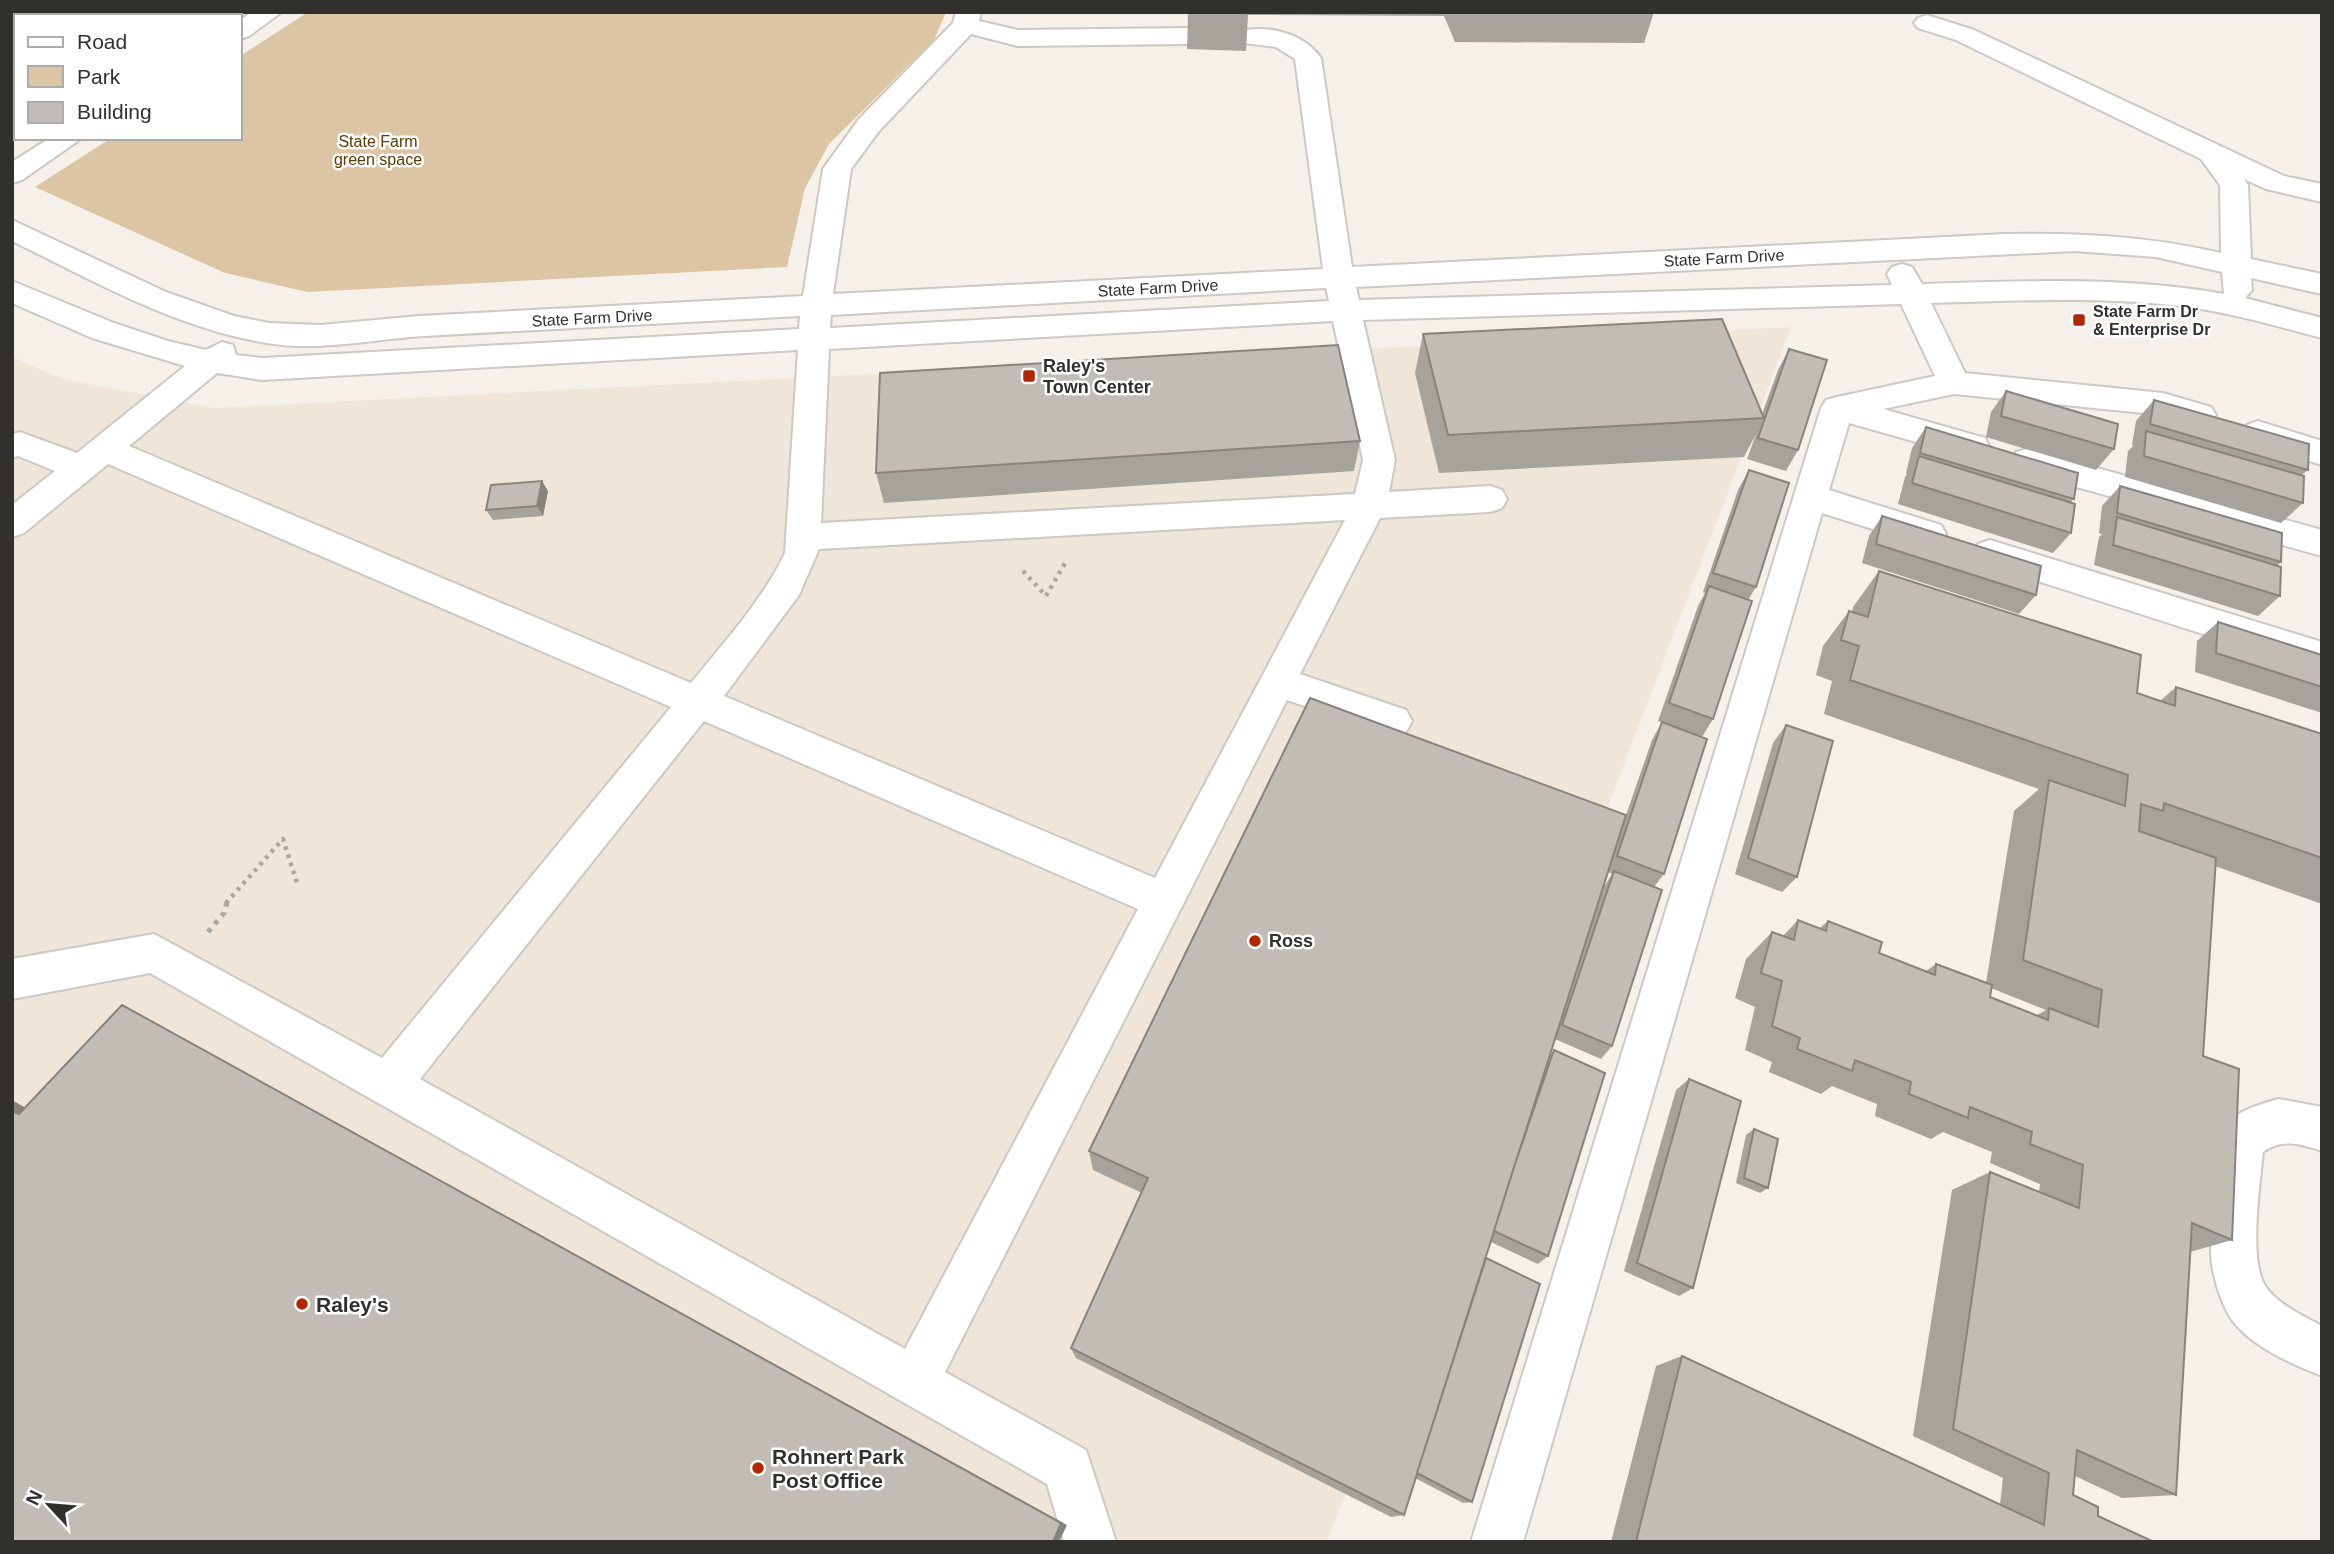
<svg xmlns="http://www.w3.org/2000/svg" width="2334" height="1554" font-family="Helvetica,sans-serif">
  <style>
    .built { fill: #efe5d8 }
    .green { fill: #dcc5a5 }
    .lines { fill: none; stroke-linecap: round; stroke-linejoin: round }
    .minor-casing { stroke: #cdc8c2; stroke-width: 4 }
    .major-casing { stroke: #cdc8c2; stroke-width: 4 }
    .path-far1 { stroke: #aaa6a1; stroke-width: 4.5; stroke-dasharray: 3.5 5; stroke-linecap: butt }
    .path { stroke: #aaa6a1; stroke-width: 5; stroke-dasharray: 4.5 6; stroke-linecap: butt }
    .minor { fill: #fff; fill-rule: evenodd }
    .major { fill: #fff; fill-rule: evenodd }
    .wall { fill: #a6a29c; fill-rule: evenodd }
    .shaded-wall { fill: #87847f }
    .building { fill: #c1bcb5; stroke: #87847f; stroke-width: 2 }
    .poi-dot { fill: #b22701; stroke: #fff; stroke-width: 2.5 }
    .labels { text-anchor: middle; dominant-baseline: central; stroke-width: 5; stroke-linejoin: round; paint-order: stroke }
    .far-park-label { font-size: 16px; fill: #5a3b00; stroke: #fff }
    .far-street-label { font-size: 16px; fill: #32302d; stroke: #fff }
    .far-poi-label { font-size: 16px; font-weight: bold; fill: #32302d; stroke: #fff; text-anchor: start }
    .poi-label { font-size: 18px; font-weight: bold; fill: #32302d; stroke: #fff; text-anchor: start }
    .near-poi-label { font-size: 21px; font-weight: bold; fill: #32302d; stroke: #fff; text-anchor: start }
  </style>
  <rect width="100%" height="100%" fill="#f5f0e9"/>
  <polygon class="built" points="1791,327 1327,1542 12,1542 12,357 63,379 213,408"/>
  <g class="green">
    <polygon points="12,12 117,12 111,16 16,16 16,71 12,73"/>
    <polygon points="308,12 946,12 934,40 829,144 805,188 787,267 308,292 225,273 35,187 111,138 240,138 240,56"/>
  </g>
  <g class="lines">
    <g class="minor-casing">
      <g id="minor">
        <path d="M956,12H981L979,21L1018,30L1188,28L1197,31L1201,36L1197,41L1188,44L1018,46L971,34L879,131L851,169L833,294L1323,269L1295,59L1276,47L1236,42L1232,37L1236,32C1266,24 1303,32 1321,58L1352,267L2005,234C2083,233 2145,236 2221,253L2220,185L2201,159L1956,40L1918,28L1914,23L1918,18L1927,15L1974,30L2284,176L2322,184V202L2266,189L2244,179L2248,185L2251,259L2322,274V294L2251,278L2252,290L2245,298L2322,318V338C2276,326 2229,312 2181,306C2098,296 2015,301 1931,303L1965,373L2163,393L2211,407L2216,415L2211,423L2200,426L2163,415L1954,394L1883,409L1985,438L1989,446L1985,454L1973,458L1849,423L1829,490L1941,525L1946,534L1941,543L1929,547L1822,513L1523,1542H1471L1821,408L1826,400L1837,397L1935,376L1901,304L1363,320L1395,460L1389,492L1490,486L1502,490L1507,499L1502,508L1490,512L1380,518L1300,674L1406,710L1412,721L1406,732L1393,737L1287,700L945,1372L1086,1450L1116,1542H1064L1047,1484L150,973L12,999V959L154,934L382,1058L671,707L108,464L24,533L12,537V505L55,471L18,456L12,458V434L20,432L77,453L185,366L92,338L12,303V281L114,323L168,341L206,350L222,342L233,345L236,355L262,358L799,329L800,316C675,323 550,329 425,336C372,339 319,352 267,343C175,328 94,281 12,241V220L166,292L234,316L269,323L321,325L419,316L803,296L823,169L859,119L953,23ZM2075,251L2156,257L2222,272L2224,294C2124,276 2023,281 1922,284L1912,267L1902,264L1892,267L1887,274L1892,285L1359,300L1356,287ZM1326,288L1329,301L830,328L831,315ZM1333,321L1363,460L1355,494L821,523L829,349ZM798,350L785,553C762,601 725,641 691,683L129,446L217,373L262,380ZM1345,520L1155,878L724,696L799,595L819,549ZM704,721L1138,909L905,1349L420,1079Z"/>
        <polygon points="2258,421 2322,441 2322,465 2247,441 2242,433 2247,425"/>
        <polygon points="2028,449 2322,530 2322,556 2016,470 2012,461 2016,452"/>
        <polygon points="1990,540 2322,642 2322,672 1978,562 1973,553 1978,544"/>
        <path d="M2279,1099L2322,1107V1151C2301,1144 2282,1138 2263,1152C2260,1183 2249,1257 2264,1284C2275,1303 2303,1316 2322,1326V1376C2292,1364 2252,1347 2232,1320C2222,1305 2215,1283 2212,1265C2209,1241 2211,1139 2226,1123C2238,1111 2263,1103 2279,1099Z"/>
      </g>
    </g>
    <g class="major-casing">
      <g id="major">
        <polygon points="148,12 176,12 174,16 146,16"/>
        <polygon points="252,12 282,12 249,36 240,39 240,20"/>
        <polygon points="16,92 16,109 12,110 12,93"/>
        <polygon points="50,138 82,138 22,180 12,183 12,162"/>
      </g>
    </g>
    <g class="path-far1">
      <polyline points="1023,571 1046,596 1065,563"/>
      <polyline points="226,903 283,839 298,886"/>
    </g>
    <polyline class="path" points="208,932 224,913 227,902"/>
    <use href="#minor" class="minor"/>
    <use href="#major" class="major"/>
  </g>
  <g class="wall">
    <polygon points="1165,12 1654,12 1644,43 1455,42 1444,16 1248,15 1246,51 1187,49 1188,14 1165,13"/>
    <polygon points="1423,334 1762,414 1778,370 1789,349 1798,450 1786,471 1747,459 1756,434 1744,457 1439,473 1415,373"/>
    <polygon points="2006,391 2114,449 2096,470 1986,437 1991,412"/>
    <polygon points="2154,400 2308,470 2302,475 2303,503 2281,523 2125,477 2128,451 2133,446 2132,445 2136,421"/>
    <polygon points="1926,427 2074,499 2070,503 2071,533 2053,553 1898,504 1905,477 1907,474 1906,473 1912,448"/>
    <polygon points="1360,441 1354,471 884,503 876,473"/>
    <polygon points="1749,470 1756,587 1748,600 1713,719 1702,737 1658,721 1698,606 1705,593 1703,592 1738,490"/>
    <polygon points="2120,486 2281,562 2277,566 2280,596 2258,616 2094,565 2099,537 2102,534 2099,533 2102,506"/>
    <polygon points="548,491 543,516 493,520 486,510"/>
    <polygon points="1882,516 2036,595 2019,614 1862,563 1869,536"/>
    <path d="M1879,571L2137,693L2160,701L2176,687L2322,734V904L2215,866L2203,1056L2232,1240L2190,1252L2176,1495L2122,1498L2075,1476L2073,1495L2098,1516L2154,1542H1611L1656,1366L1682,1356L2000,1505L2003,1478L1913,1436L1952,1190L1990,1172L2039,1192L2040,1184L1990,1163L1992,1152L1943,1132L1931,1139L1875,1116L1877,1104L1832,1086L1821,1094L1769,1072L1772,1062L1745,1050L1755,1007L1735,998L1746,959L1772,932L1783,936L1798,920L1820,928L1828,921L1879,953L1926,971L1936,964L1986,983L2014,811L2039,789L1824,714L1832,681L1816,675L1823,646L1849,611L1852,612L1853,607ZM1991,988L2046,1010L2037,1015L1990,997Z"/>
    <polygon points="2218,622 2322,655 2322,713 2195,672 2197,641"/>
    <path d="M1662,722L1664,874L1654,887L1612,1046L1601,1059L1555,1039L1550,1056L1554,1050L1548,1256L1538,1264L1491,1242L1485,1258L1472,1502L1463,1503L1415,1478L1404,1515L1391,1517L1076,1358L1071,1348L1142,1193L1093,1170L1089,1151L1626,815L1652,740ZM1608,872L1612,874L1604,887Z"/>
    <polygon points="1786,725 1797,877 1782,892 1735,874 1773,743"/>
    <polygon points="1689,1079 1693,1288 1679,1296 1624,1271 1676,1090"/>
    <polygon points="1754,1129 1768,1188 1760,1193 1736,1183 1746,1135"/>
  </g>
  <g class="shaded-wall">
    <polygon points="542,481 548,491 543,516 537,506"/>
    <polygon points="122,1005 1067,1525 1059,1542 1053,1542"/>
    <polygon points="12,1100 72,1135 19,1114 12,1111"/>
  </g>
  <g class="building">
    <polygon points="1722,319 1764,418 1448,435 1423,334"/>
    <polygon points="1338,345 1360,441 876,473 880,373"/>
    <polygon points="1789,349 1827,360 1798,450 1758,438"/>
    <polygon points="2006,391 2118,424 2114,449 2001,416"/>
    <polygon points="2154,400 2309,444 2308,470 2150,424"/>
    <polygon points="1926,427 2078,473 2074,499 1920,453"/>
    <polygon points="2146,431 2304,476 2303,503 2144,456"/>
    <polygon points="1919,456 2075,504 2071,533 1912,483"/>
    <polygon points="1749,470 1789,483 1756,587 1713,573"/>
    <polygon points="542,481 537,506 486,510 491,485"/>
    <polygon points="2120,486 2282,533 2281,562 2117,513"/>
    <polygon points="1882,516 2041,566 2036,595 1876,544"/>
    <polygon points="2117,517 2281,567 2280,596 2113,545"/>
    <polygon points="1879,571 2141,655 2137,693 2175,706 2176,687 2322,734 2322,858 2164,803 2163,811 2141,804 2139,831 2216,858 2203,1056 2239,1069 2232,1240 2192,1223 2176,1495 2077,1450 2073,1495 2098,1507 2098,1516 2154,1542 1636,1542 1682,1356 2044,1525 2049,1473 1953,1429 1990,1172 2079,1208 2083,1165 2030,1144 2032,1132 1970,1107 1968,1118 1909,1094 1911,1082 1855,1060 1852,1071 1797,1049 1800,1038 1772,1026 1782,981 1761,973 1772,932 1794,940 1798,920 1826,931 1828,921 1882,942 1879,953 1935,975 1936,964 1992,985 1990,997 2048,1020 2049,1008 2098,1027 2102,990 2023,960 2049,780 2125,806 2128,775 1850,680 1859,646 1841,640 1849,611 1868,617"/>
    <polygon points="1709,586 1752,601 1713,719 1669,703"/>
    <polygon points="2218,622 2322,655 2322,687 2216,653"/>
    <polygon points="1310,698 1626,815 1404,1515 1071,1348 1148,1178 1089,1151"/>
    <polygon points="1662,722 1707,739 1664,874 1617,856"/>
    <polygon points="1786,725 1833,741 1797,877 1748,858"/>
    <polygon points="1614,871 1662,890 1612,1046 1562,1025"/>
    <polygon points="122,1005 1061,1523 1053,1542 12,1542 12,1111 19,1114"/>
    <polygon points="1554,1050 1605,1073 1548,1256 1494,1231 1515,1164"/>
    <polygon points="1689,1079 1741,1101 1693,1288 1637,1263"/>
    <polygon points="1754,1129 1778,1139 1768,1188 1744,1178"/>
    <polygon points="1486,1258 1540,1284 1472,1502 1417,1473"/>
  </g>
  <g class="poi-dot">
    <rect x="2072" y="313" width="14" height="14" rx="3.5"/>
    <rect x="1022" y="369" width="14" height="14" rx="3.5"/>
    <circle cx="1255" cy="941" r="7"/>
    <circle cx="302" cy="1304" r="7"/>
    <circle cx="758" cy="1468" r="7"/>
  </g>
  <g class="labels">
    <g class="far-park-label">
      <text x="378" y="141">State Farm<tspan x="378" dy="18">green space</tspan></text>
    </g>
    <g class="far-street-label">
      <text transform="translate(1724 258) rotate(-3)">State Farm Drive</text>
      <text transform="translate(1158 288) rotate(-3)">State Farm Drive</text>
      <text transform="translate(592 318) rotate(-3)">State Farm Drive</text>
    </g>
    <g class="far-poi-label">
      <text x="2093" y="311">State Farm Dr<tspan x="2093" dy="18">&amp; Enterprise Dr</tspan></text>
    </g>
    <g class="poi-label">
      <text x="1043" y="366">Raley's<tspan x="1043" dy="21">Town Center</tspan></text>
      <text x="1269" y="941">Ross</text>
    </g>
    <g class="near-poi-label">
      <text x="316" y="1304">Raley's</text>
      <text x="772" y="1456">Rohnert Park<tspan x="772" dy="24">Post Office</tspan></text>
    </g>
  </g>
  <rect width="2334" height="1554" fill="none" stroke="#32302d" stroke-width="28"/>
  <rect x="14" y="14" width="228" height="126" fill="#ffffff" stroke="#adacab" stroke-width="2"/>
  <rect x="28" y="37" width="35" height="10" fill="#ffffff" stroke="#adacab" stroke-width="2"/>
  <text x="77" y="49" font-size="21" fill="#32302d">Road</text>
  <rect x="28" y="66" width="35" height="21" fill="#dcc5a5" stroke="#adacab" stroke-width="2"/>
  <text x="77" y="84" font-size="21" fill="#32302d">Park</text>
  <rect x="28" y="102" width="35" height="21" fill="#c1bcb5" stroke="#adacab" stroke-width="2"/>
  <text x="77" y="119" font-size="21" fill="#32302d">Building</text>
  <g transform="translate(49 1505) rotate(296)" stroke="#ffffff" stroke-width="5" paint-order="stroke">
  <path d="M0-5L12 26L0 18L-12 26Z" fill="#32302d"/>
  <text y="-10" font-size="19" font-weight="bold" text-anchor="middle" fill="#32302d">N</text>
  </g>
</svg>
